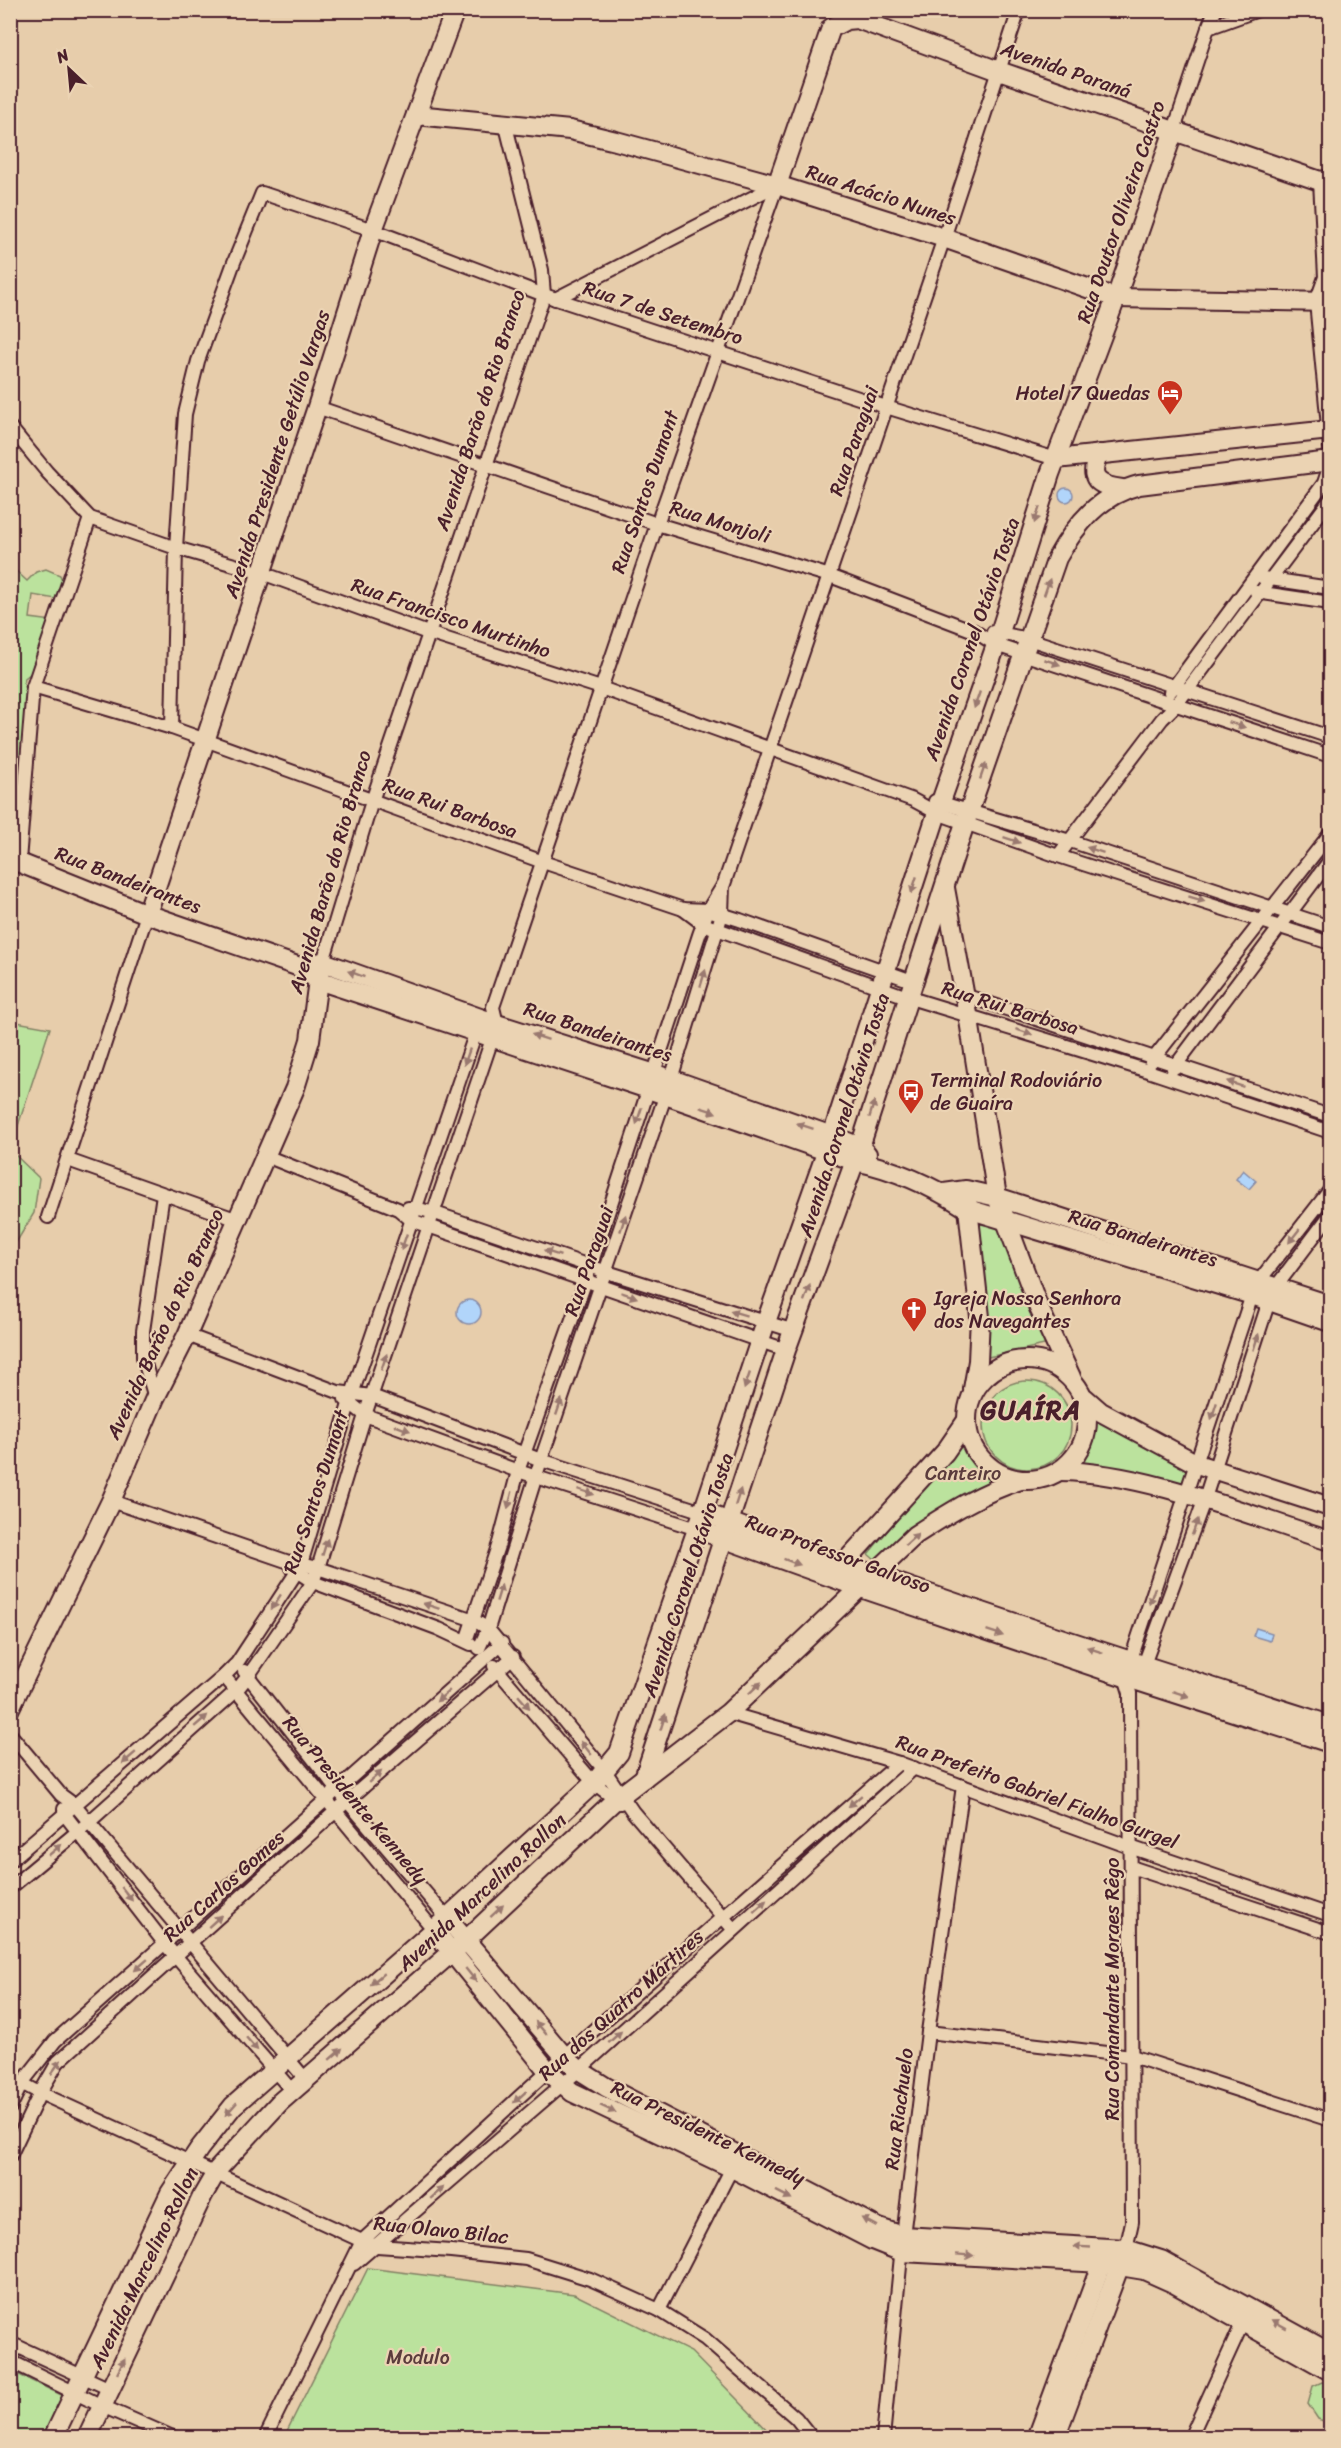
<svg xmlns="http://www.w3.org/2000/svg" width="1341" height="2448" font-family="Sriracha,sans-serif">
  <style>
    .green { fill: #bbe29d; stroke: #828064; stroke-width: 1.5 }
    .water { fill: #b1d5fa; stroke: #888ca7; stroke-width: 1.5 }
    .lines { fill: none; stroke-linecap: round; stroke-linejoin: round }
    .street-casing { stroke: #4a1f2b; stroke-width: 16 }
    .secondary-casing { stroke: #4a1f2b; stroke-width: 22 }
    .street { stroke: #ebd3b3; stroke-width: 12 }
    .secondary { stroke: #ebd3b3; stroke-width: 18 }
    .oneway { fill: #9a796f }
    .labels { text-anchor: middle; dominant-baseline: central; stroke-width: 4.5; stroke-linejoin: round; paint-order: stroke }
    .street-label { font-size: 20px; fill: #4a1f2b; stroke: #ebd3b3 }
    .poi-label { font-size: 20px; fill: #4a1f2b; stroke: #ebd3b3; text-anchor: start }
    .park-label { font-size: 20px; fill: #5b3c3c; stroke: #ebd3b3 }
    .district-label { font-size: 26px; font-weight: bold; letter-spacing: 1.5px; fill: #4a1f2b; stroke: #ebd3b3 }
  </style>
  <rect width="100%" height="100%" fill="#e7cdab"/>
  <filter id="ink" filterUnits="userSpaceOnUse"><feTurbulence type="fractalNoise" baseFrequency=".0167" numOctaves="2"/><feDisplacementMap in="SourceGraphic" scale="12" xChannelSelector="R" yChannelSelector="G"/><feConvolveMatrix kernelMatrix="1 2 1 2 8 2 1 2 1" color-interpolation-filters="sRGB"/></filter>
  <g filter="url(#ink)">
    <g class="green">
      <polygon points="13,568 27,581 36,572 46,569 60,575 62,580 56,599 33,595 30,618 53,621 35,670 25,678 24,684 28,693 19,789 11,796 11,569"/>
      <polygon points="11,1021 50,1028 11,1147 10,1021"/>
      <polygon points="11,1151 39,1178 34,1213 11,1251"/>
      <polygon points="977,1224 1006,1226 1049,1344 988,1357"/>
      <circle cx="1027" cy="1425" r="44"/>
      <polygon points="1094,1417 1190,1465 1183,1486 1079,1465"/>
      <polygon points="966,1437 981,1461 1002,1479 881,1565 868,1554"/>
      <polygon points="368,2268 574,2294 691,2352 774,2437 284,2437"/>
      <polygon points="11,2371 70,2399 50,2437 11,2438"/>
      <polygon points="1322,2382 1330,2384 1330,2423 1318,2419 1308,2404 1313,2386"/>
    </g>
    <g class="water">
      <circle cx="1066" cy="495" r="7"/>
      <polygon points="1243,1170 1256,1181 1249,1189 1236,1179"/>
      <circle cx="469" cy="1312" r="12"/>
      <polygon points="1256,1628 1272,1633 1270,1641 1253,1636"/>
    </g>
    <g class="lines">
      <g class="street-casing">
        <g id="street">
          <polyline points="1208,28 1215,10"/>
          <polyline points="1174,130 1208,28 1258,10"/>
          <polyline points="1320,181 1325,277 1330,298"/>
          <polyline points="1325,277 1316,302 1330,447"/>
          <polyline points="555,299 777,185"/>
          <polyline points="317,407 657,524 830,576 974,631 996,645 1330,756"/>
          <polyline points="10,427 47,472 90,518 176,548 262,573 428,633 601,688 913,800 937,813 1058,856 1330,943"/>
          <polyline points="1263,578 1330,588"/>
          <polyline points="1256,592 1330,603"/>
          <polyline points="993,632 1029,639 1330,737"/>
          <polyline points="33,687 172,728 543,862 683,909 708,910 740,920 912,981"/>
          <polyline points="1170,692 1324,483 1330,465"/>
          <polyline points="172,728 176,548 185,414 198,361 234,262 262,193 373,230 544,295 886,407 1056,459"/>
          <polyline points="935,801 1070,841 1330,927"/>
          <polyline points="1058,856 1162,719 1176,705 1330,500"/>
          <polyline points="19,861 33,687 90,518"/>
          <polyline points="683,909 703,924 907,997 1145,1070 1330,1132"/>
          <polyline points="323,962 372,801 544,295 542,270 505,122"/>
          <polyline points="964,995 1330,1116"/>
          <polyline points="1151,1062 1330,834"/>
          <polyline points="1173,1069 1330,860"/>
          <polyline points="266,1156 398,1209 411,1220 786,1350"/>
          <polyline points="68,1160 238,1220"/>
          <polyline points="408,1208 415,1208 435,1213 607,1272 794,1331"/>
          <polyline points="48,1217 147,914"/>
          <polyline points="187,1335 338,1392 372,1396 541,1460 703,1512"/>
          <polyline points="155,1398 143,1357 143,1331 163,1194"/>
          <polyline points="345,1399 365,1415 518,1471 697,1529"/>
          <polyline points="111,1501 286,1561 318,1568 474,1620 488,1629 605,1771 633,1812 734,1930"/>
          <polyline points="292,1568 313,1582 439,1629 471,1644"/>
          <polyline points="466,1641 499,1543 518,1471 586,1280 699,935 708,910 724,884 944,238 1019,10"/>
          <polyline points="479,1648 488,1629 541,1460 671,1079 722,914 723,885"/>
          <polyline points="494,1666 594,1783 620,1803"/>
          <polyline points="1142,1670 1204,1501 1269,1301 1275,1288 1330,1215"/>
          <polyline points="244,1671 337,1789 447,1918"/>
          <polyline points="224,1676 434,1930"/>
          <polyline points="728,1713 899,1763 1130,1847 1330,1915"/>
          <polyline points="10,1734 61,1795 76,1806 89,1822 306,2080"/>
          <polyline points="64,1809 65,1815 165,1944 293,2092"/>
          <polyline points="10,1861 224,1676 237,1663 296,1573 301,1564 352,1394 478,1026"/>
          <polyline points="1131,1867 1330,1933"/>
          <polyline points="10,1888 89,1822 236,1691 248,1676 313,1582 318,1568 365,1415 492,1039 497,1024 493,1007 657,524 777,185"/>
          <polyline points="928,2032 1132,2056 1330,2120"/>
          <polyline points="10,2077 40,2093 362,2241 377,2246 451,2251 526,2259 590,2279 659,2310 705,2339 796,2418 812,2438"/>
          <polyline points="10,2108 22,2083 55,2041 502,1643"/>
          <polyline points="10,2156 40,2093 58,2062 347,1801 513,1657"/>
          <polyline points="1126,2249 1132,2222 1130,1693 1125,1677 1252,1295 1259,1281 1330,1190"/>
          <polyline points="354,2264 579,2070 914,1768"/>
          <polyline points="659,2310 735,2162"/>
          <polyline points="10,2343 110,2389"/>
          <polyline points="10,2361 102,2406 175,2438"/>
          <polyline points="265,2438 362,2241 564,2056 899,1763"/>
          <polyline points="883,2438 903,2236 928,2032 963,1786"/>
          <polyline points="1190,2438 1243,2322"/>
        </g>
      </g>
      <g class="secondary-casing">
        <g id="secondary">
          <polyline points="416,115 570,130 616,141 777,185 944,238 1116,298 1330,302"/>
          <polyline points="777,185 831,28 846,20 857,19 999,71 1320,181 1330,179"/>
          <path d="M1099,454C1087,479 1098,486 1122,489"/>
          <polyline points="1056,459 1330,430"/>
          <path d="M10,859L147,914L297,966L318,980L648,1089L855,1161C894,1169 934,1187 968,1209L1252,1295L1330,1322"/>
          <polyline points="945,888 968,1014 997,1197 1038,1306 1071,1377"/>
          <polyline points="147,914 317,407 373,230 455,10"/>
          <polyline points="311,964 323,962 497,1024 671,1079 832,1136 860,1147 867,1154"/>
          <polyline points="944,1193 966,1190 997,1197 1330,1305"/>
          <polyline points="967,1199 980,1317 978,1361 973,1389"/>
          <circle cx="1027" cy="1420" r="60"/>
          <polyline points="1085,1398 1101,1412 1197,1464 1330,1507"/>
          <path d="M1059,1471C1145,1472 1248,1515 1330,1541"/>
          <path d="M703,1512C909,1591 1120,1658 1330,1725"/>
          <polyline points="697,1529 861,1588 1125,1677 1330,1743"/>
          <polyline points="837,1571 945,1452 967,1420"/>
          <polyline points="10,1708 111,1501 155,1398 187,1335 295,1088 310,1040 318,980 323,962"/>
          <path d="M644,1778L786,1350L860,1147L965,823L1057,558C1076,524 1100,495 1139,485L1330,461"/>
          <polyline points="447,1918 564,2056 579,2070 606,2087 879,2228 903,2236 1126,2249 1161,2260 1330,2353"/>
          <polyline points="434,1930 548,2071 572,2092 732,2168 872,2240 902,2252 1102,2263 1144,2270 1173,2283 1330,2371"/>
          <polyline points="53,2438 170,2193 199,2149 233,2106 434,1930 594,1783 619,1753 703,1512 766,1322 832,1136 937,813 996,645 1050,474 1116,298 1174,130"/>
          <path d="M87,2438L203,2195L218,2169L280,2102L466,1940L615,1800L728,1713L915,1535C949,1513 982,1492 1021,1480"/>
          <polyline points="1037,2438 1105,2254"/>
          <polyline points="1055,2438 1124,2254"/>
        </g>
      </g>
      <use href="#street" class="street"/>
      <use href="#secondary" class="secondary"/>
    </g>
    <defs><path id="oneway-solid" d="M-6-.8H1V-3.2L6.5 0L1 3.2V.8H-6Z" transform="scale(1.5)"/></defs>
    <g class="oneway">
      <use href="#oneway-solid" transform="translate(1037 515) rotate(108)"/>
      <use href="#oneway-solid" transform="translate(1047 587) rotate(-71)"/>
      <use href="#oneway-solid" transform="translate(1052 662) rotate(19)"/>
      <use href="#oneway-solid" transform="translate(977 700) rotate(109)"/>
      <use href="#oneway-solid" transform="translate(1237 725) rotate(18)"/>
      <use href="#oneway-solid" transform="translate(983 771) rotate(-71)"/>
      <use href="#oneway-solid" transform="translate(1012 840) rotate(19)"/>
      <use href="#oneway-solid" transform="translate(1095 850) rotate(-162)"/>
      <use href="#oneway-solid" transform="translate(914 885) rotate(108)"/>
      <use href="#oneway-solid" transform="translate(1197 899) rotate(17)"/>
      <use href="#oneway-solid" transform="translate(356 974) rotate(-160)"/>
      <use href="#oneway-solid" transform="translate(703 978) rotate(-73)"/>
      <use href="#oneway-solid" transform="translate(1024 1032) rotate(18)"/>
      <use href="#oneway-solid" transform="translate(540 1037) rotate(-162)"/>
      <use href="#oneway-solid" transform="translate(467 1057) rotate(109)"/>
      <use href="#oneway-solid" transform="translate(1235 1084) rotate(-161)"/>
      <use href="#oneway-solid" transform="translate(872 1109) rotate(-73)"/>
      <use href="#oneway-solid" transform="translate(708 1110) rotate(19)"/>
      <use href="#oneway-solid" transform="translate(639 1116) rotate(108)"/>
      <use href="#oneway-solid" transform="translate(805 1126) rotate(-161)"/>
      <use href="#oneway-solid" transform="translate(623 1223) rotate(-72)"/>
      <use href="#oneway-solid" transform="translate(1294 1236) rotate(128)"/>
      <use href="#oneway-solid" transform="translate(404 1242) rotate(109)"/>
      <use href="#oneway-solid" transform="translate(552 1253) rotate(-161)"/>
      <use href="#oneway-solid" transform="translate(807 1293) rotate(-70)"/>
      <use href="#oneway-solid" transform="translate(629 1295) rotate(19)"/>
      <use href="#oneway-solid" transform="translate(738 1313) rotate(-163)"/>
      <use href="#oneway-solid" transform="translate(1256 1342) rotate(-72)"/>
      <use href="#oneway-solid" transform="translate(384 1362) rotate(-71)"/>
      <use href="#oneway-solid" transform="translate(747 1381) rotate(109)"/>
      <use href="#oneway-solid" transform="translate(559 1407) rotate(-71)"/>
      <use href="#oneway-solid" transform="translate(1214 1411) rotate(108)"/>
      <use href="#oneway-solid" transform="translate(402 1428) rotate(20)"/>
      <use href="#oneway-solid" transform="translate(586 1492) rotate(18)"/>
      <use href="#oneway-solid" transform="translate(738 1497) rotate(-72)"/>
      <use href="#oneway-solid" transform="translate(510 1500) rotate(105)"/>
      <use href="#oneway-solid" transform="translate(1195 1527) rotate(-70)"/>
      <use href="#oneway-solid" transform="translate(912 1539) rotate(-42)"/>
      <use href="#oneway-solid" transform="translate(325 1547) rotate(-73)"/>
      <use href="#oneway-solid" transform="translate(792 1562) rotate(20)"/>
      <use href="#oneway-solid" transform="translate(499 1593) rotate(-73)"/>
      <use href="#oneway-solid" transform="translate(1152 1596) rotate(109)"/>
      <use href="#oneway-solid" transform="translate(276 1602) rotate(123)"/>
      <use href="#oneway-solid" transform="translate(431 1606) rotate(-162)"/>
      <use href="#oneway-solid" transform="translate(995 1633) rotate(19)"/>
      <use href="#oneway-solid" transform="translate(1095 1650) rotate(-161)"/>
      <use href="#oneway-solid" transform="translate(755 1688) rotate(-43)"/>
      <use href="#oneway-solid" transform="translate(1181 1694) rotate(18)"/>
      <use href="#oneway-solid" transform="translate(443 1696) rotate(139)"/>
      <use href="#oneway-solid" transform="translate(524 1702) rotate(49)"/>
      <use href="#oneway-solid" transform="translate(201 1721) rotate(-41)"/>
      <use href="#oneway-solid" transform="translate(663 1722) rotate(-72)"/>
      <use href="#oneway-solid" transform="translate(586 1748) rotate(-129)"/>
      <use href="#oneway-solid" transform="translate(129 1758) rotate(139)"/>
      <use href="#oneway-solid" transform="translate(375 1777) rotate(-41)"/>
      <use href="#oneway-solid" transform="translate(855 1801) rotate(139)"/>
      <use href="#oneway-solid" transform="translate(55 1850) rotate(-40)"/>
      <use href="#oneway-solid" transform="translate(127 1894) rotate(52)"/>
      <use href="#oneway-solid" transform="translate(760 1906) rotate(-42)"/>
      <use href="#oneway-solid" transform="translate(497 1911) rotate(-43)"/>
      <use href="#oneway-solid" transform="translate(215 1921) rotate(-42)"/>
      <use href="#oneway-solid" transform="translate(141 1965) rotate(139)"/>
      <use href="#oneway-solid" transform="translate(471 1975) rotate(51)"/>
      <use href="#oneway-solid" transform="translate(377 1979) rotate(139)"/>
      <use href="#oneway-solid" transform="translate(541 2028) rotate(-130)"/>
      <use href="#oneway-solid" transform="translate(615 2037) rotate(-42)"/>
      <use href="#oneway-solid" transform="translate(252 2044) rotate(49)"/>
      <use href="#oneway-solid" transform="translate(336 2054) rotate(-41)"/>
      <use href="#oneway-solid" transform="translate(56 2067) rotate(-55)"/>
      <use href="#oneway-solid" transform="translate(520 2097) rotate(138)"/>
      <use href="#oneway-solid" transform="translate(231 2109) rotate(132)"/>
      <use href="#oneway-solid" transform="translate(608 2109) rotate(25)"/>
      <use href="#oneway-solid" transform="translate(437 2193) rotate(-41)"/>
      <use href="#oneway-solid" transform="translate(784 2195) rotate(27)"/>
      <use href="#oneway-solid" transform="translate(869 2222) rotate(-152)"/>
      <use href="#oneway-solid" transform="translate(1082 2247) rotate(-177)"/>
      <use href="#oneway-solid" transform="translate(965 2255) rotate(4)"/>
      <use href="#oneway-solid" transform="translate(1279 2324) rotate(-151)"/>
      <use href="#oneway-solid" transform="translate(121 2366) rotate(-64)"/>
    </g>
  </g>
  <defs>
    <g id="hotel-pin" transform="scale(1.35)"><path d="M0 17L-7.5 6A9.5 9.5 0 1 1 7.5 6Z" fill="#c8321e" stroke="#ebd3b3"/><path d="M-6-4.5h1.5V1H6V5H4.5V3h-9V5H-6ZM-4 0a1.8 1.8 0 1 1 3.6 0ZM.5 0V-2.5h3Q6-2.5 6 0Z" fill="#fff"/></g>
    <g id="bus-pin" transform="scale(1.35)"><path d="M0 17L-7.5 6A9.5 9.5 0 1 1 7.5 6Z" fill="#c8321e" stroke="#ebd3b3"/><path d="M-5-6H5V4H4V6H2V4H-2V6H-4V4H-5ZM-3.5-4V0h7V-4ZM-3.5 1.2v1.5H-2V1.2ZM2 1.2v1.5H3.5V1.2Z" fill="#fff"/></g>
    <g id="church-pin" transform="scale(1.35)"><path d="M0 17L-7.5 6A9.5 9.5 0 1 1 7.5 6Z" fill="#c8321e" stroke="#ebd3b3"/><path d="M-1.2-6h2.4v3.5h3.3v2.4h-3.3V6h-2.4V-.1h-3.3v-2.4h3.3Z" fill="#fff"/></g>
  </defs>
  <g fill-rule="evenodd">
    <use href="#hotel-pin" x="1170" y="393"/>
    <use href="#bus-pin" x="911" y="1092"/>
    <use href="#church-pin" x="914" y="1310"/>
  </g>
  <g class="labels">
    <g class="street-label">
      <text transform="translate(1066 70) rotate(19)">Avenida Paraná</text>
      <text transform="translate(881 195) rotate(18)">Rua Acácio Nunes</text>
      <text transform="translate(1121 212) rotate(-71)">Rua Doutor Oliveira Castro</text>
      <text transform="translate(663 313) rotate(18)">Rua 7 de Setembro</text>
      <text transform="translate(480 410) rotate(-72)">Avenida Barão do Rio Branco</text>
      <text transform="translate(854 441) rotate(-71)">Rua Paraguai</text>
      <text transform="translate(277 454) rotate(-72)">Avenida Presidente Getúlio Vargas</text>
      <text transform="translate(645 492) rotate(-71)">Rua Santos Dumont</text>
      <text transform="translate(720 522) rotate(17)">Rua Monjoli</text>
      <text transform="translate(451 618) rotate(19)">Rua Francisco Murtinho</text>
      <text transform="translate(972 639) rotate(-71)">Avenida Coronel Otávio Tosta</text>
      <text transform="translate(450 808) rotate(20)">Rua Rui Barbosa</text>
      <text transform="translate(330 872) rotate(-74)">Avenida Barão do Rio Branco</text>
      <text transform="translate(128 880) rotate(21)">Rua Bandeirantes</text>
      <text transform="translate(1010 1008) rotate(17)">Rua Rui Barbosa</text>
      <text transform="translate(598 1032) rotate(18)">Rua Bandeirantes</text>
      <text transform="translate(844 1115) rotate(-72)">Avenida Coronel Otávio Tosta</text>
      <text transform="translate(1143 1238) rotate(17)">Rua Bandeirantes</text>
      <text transform="translate(589 1261) rotate(-71)">Rua Paraguai</text>
      <text transform="translate(165 1324) rotate(-65)">Avenida Barão do Rio Branco</text>
      <text transform="translate(316 1492) rotate(-72)">Rua Santos Dumont</text>
      <text transform="translate(838 1554) rotate(20)">Rua Professor Galvoso</text>
      <text transform="translate(688 1575) rotate(-72)">Avenida Coronel Otávio Tosta</text>
      <text transform="translate(1037 1792) rotate(20)">Rua Prefeito Gabriel Fialho Gurgel</text>
      <text transform="translate(355 1800) rotate(50)">Rua Presidente Kennedy</text>
      <text transform="translate(224 1886) rotate(-42)">Rua Carlos Gomes</text>
      <text transform="translate(482 1892) rotate(-43)">Avenida Marcelino Rollon</text>
      <text transform="translate(1112 1989) rotate(-90)">Rua Comandante Moraes Rêgo</text>
      <text transform="translate(621 2005) rotate(-42)">Rua dos Quatro Mártires</text>
      <text transform="translate(899 2109) rotate(-83)">Rua Riachuelo</text>
      <text transform="translate(708 2133) rotate(26)">Rua Presidente Kennedy</text>
      <text transform="translate(441 2230) rotate(6)">Rua Olavo Bilac</text>
      <text transform="translate(144 2268) rotate(-64)">Avenida Marcelino Rollon</text>
    </g>
    <g class="poi-label">
      <text x="1150" y="393" text-anchor="end">Hotel 7 Quedas</text>
      <text x="930" y="1080">Terminal Rodoviário<tspan x="930" dy="23">de Guaíra</tspan></text>
      <text x="934" y="1298">Igreja Nossa Senhora<tspan x="934" dy="23">dos Navegantes</tspan></text>
    </g>
    <g class="park-label">
      <text x="963" y="1473">Canteiro</text>
      <text x="418" y="2357">Modulo</text>
    </g>
    <g class="district-label">
      <text x="1031" y="1410">GUAÍRA</text>
    </g>
  </g>
  <rect width="1341" height="2448" fill="none" stroke="#ebd3b3" stroke-width="36"/>
  <rect x="18" y="18" width="1305" height="2412" fill="none" stroke="#4a1f2b" stroke-width="2" filter="url(#ink)"/>
  <g transform="translate(69 69) rotate(334)" stroke="#ebd3b3" stroke-width="4.5" paint-order="stroke">
  <path d="M0-4.5L10 22L0 15L-10 22Z" fill="#4a1f2b"/>
  <text y="-9" font-size="16" font-weight="bold" text-anchor="middle" fill="#4a1f2b">N</text>
  </g>
</svg>
